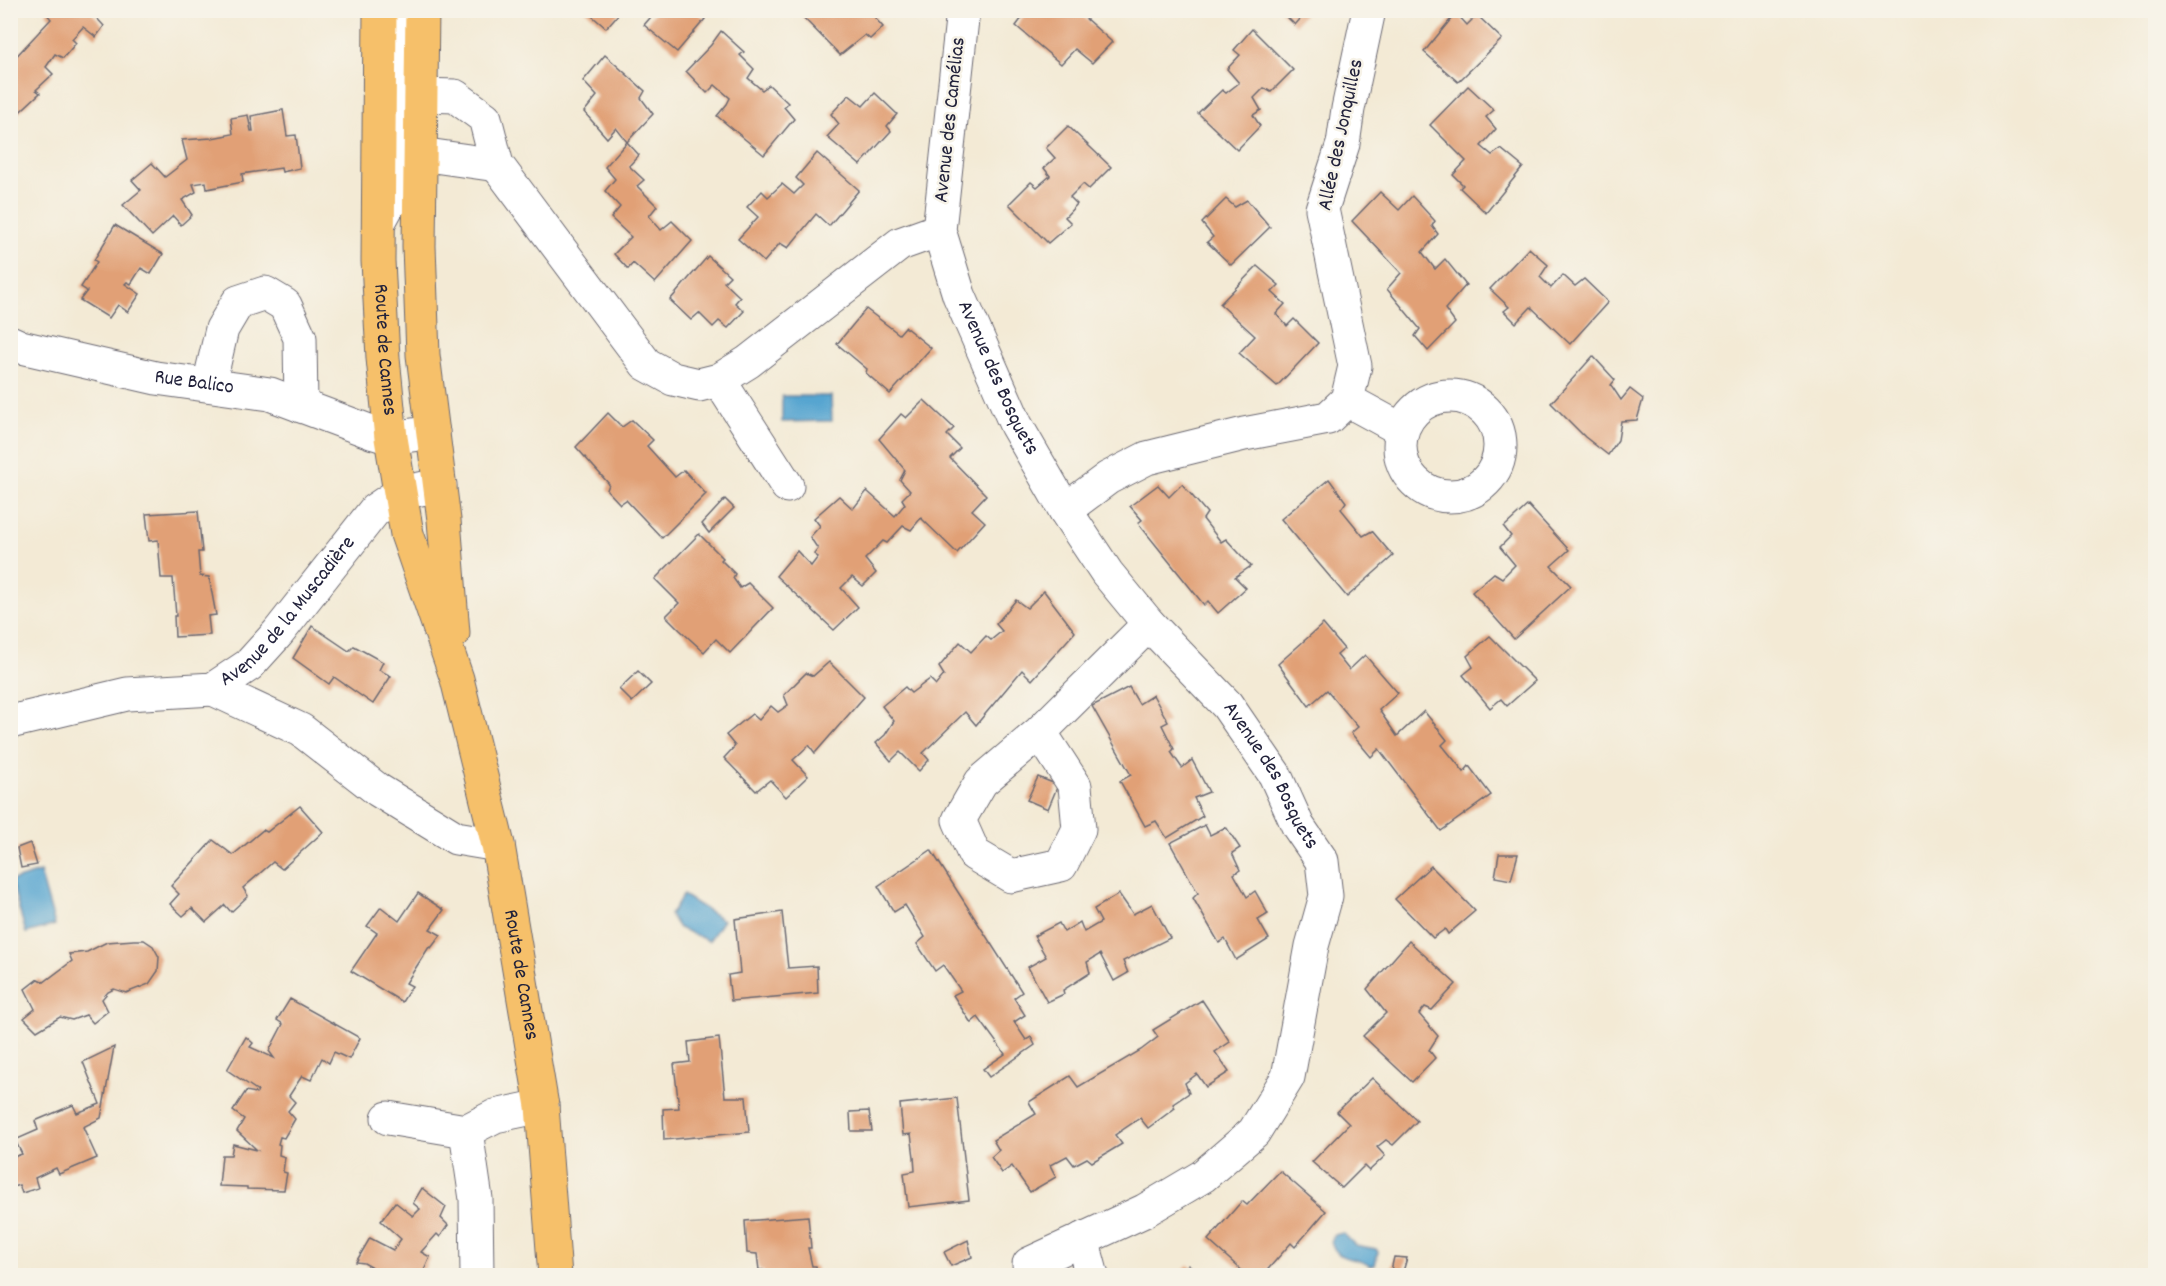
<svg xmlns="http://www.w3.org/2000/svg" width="2166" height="1286" font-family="Dekko,sans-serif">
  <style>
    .water { fill: #56a5d0; stroke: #3c6486; stroke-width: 1.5 }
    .building { fill: #e1a076 }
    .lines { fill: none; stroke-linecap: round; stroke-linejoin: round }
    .street-casing { stroke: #6b6871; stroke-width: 35 }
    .primary-casing { stroke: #6b6871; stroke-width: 35 }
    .street { stroke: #fff; stroke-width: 33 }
    .primary { stroke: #f6c06b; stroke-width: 33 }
    .labels { text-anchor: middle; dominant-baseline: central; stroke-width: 5; stroke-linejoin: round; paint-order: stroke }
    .street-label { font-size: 21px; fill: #22223b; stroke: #f7f3e8 }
  </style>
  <rect width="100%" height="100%" fill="#f7f3e8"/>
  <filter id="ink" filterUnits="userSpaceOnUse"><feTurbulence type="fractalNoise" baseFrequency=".0167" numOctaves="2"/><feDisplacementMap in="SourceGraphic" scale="12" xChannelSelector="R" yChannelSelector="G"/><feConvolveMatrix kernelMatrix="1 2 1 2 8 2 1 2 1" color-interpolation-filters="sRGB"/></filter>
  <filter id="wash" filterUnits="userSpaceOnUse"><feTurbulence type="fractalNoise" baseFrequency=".008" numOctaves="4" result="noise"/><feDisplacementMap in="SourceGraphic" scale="24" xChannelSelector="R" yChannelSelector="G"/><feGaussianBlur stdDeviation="1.35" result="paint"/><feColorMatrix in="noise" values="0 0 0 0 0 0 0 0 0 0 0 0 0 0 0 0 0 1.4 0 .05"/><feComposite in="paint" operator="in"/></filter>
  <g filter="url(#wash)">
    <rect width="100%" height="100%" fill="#f3ead5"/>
    <g class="water">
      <polygon points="782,396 831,396 832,421 782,422"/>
      <polygon points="40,872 55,925 26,933 11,881"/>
      <polygon points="683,895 723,920 709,941 679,928 670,915"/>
      <path d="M1343,1233L1355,1245L1376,1249L1378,1252L1375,1265L1370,1266C1354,1255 1339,1264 1331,1242L1334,1235Z"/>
    </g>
    <g id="blocks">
      <g class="building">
        <polygon points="49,10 94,10 92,13 104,26 96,37 83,27 72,39 76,43 63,58 55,54 46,67 53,74 36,90 40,93 12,119 10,63 51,19 46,13"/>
        <polygon points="585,10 622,10 606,28"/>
        <polygon points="657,10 695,10 705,19 677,52 644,25"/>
        <polygon points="796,10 884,10 875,18 883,27 870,39 865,35 840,55"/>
        <polygon points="1028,10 1076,10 1112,42 1092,63 1075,49 1061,64 1016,26"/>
        <polygon points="1280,10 1308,10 1295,25"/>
        <polygon points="1456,13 1467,25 1477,15 1502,39 1458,82 1424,52"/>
        <polygon points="1252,29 1293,70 1271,92 1264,88 1254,98 1261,110 1253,115 1260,126 1237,150 1198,113 1222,90 1226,93 1239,83 1227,69 1240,55 1234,50"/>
        <polygon points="721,31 744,52 740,55 754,69 748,78 762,90 769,85 788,103 784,107 794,119 764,155 717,116 727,104 730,98 715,85 707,93 686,71 711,45"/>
        <polygon points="605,55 645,91 641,98 653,114 627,142 639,155 629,166 644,180 637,186 657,206 649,216 661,230 672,221 692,241 655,283 633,263 628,269 614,254 631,237 611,218 620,207 605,191 615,179 605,167 627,142 616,128 607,138 584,112 597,96 583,81"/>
        <polygon points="1468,86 1494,110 1486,117 1496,129 1481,146 1492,155 1501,149 1523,167 1486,213 1460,188 1463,185 1453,175 1466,161 1430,125"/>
        <polygon points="875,93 897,114 887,126 891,131 860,165 827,137 839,124 831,114 849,95 863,106"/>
        <polygon points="283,110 287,136 296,135 300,168 282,172 281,168 242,174 243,182 207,189 206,182 193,184 196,192 182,200 192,215 181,225 173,216 152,236 123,205 141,190 132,180 152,163 165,177 187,160 182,140 212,138 233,134 231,118 248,115 251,131 253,131 251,116"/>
        <polygon points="1068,126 1111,167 1089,189 1083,184 1070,197 1077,204 1065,217 1071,223 1048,243 1009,204 1031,182 1037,187 1050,176 1044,168 1055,158 1046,148"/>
        <polygon points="817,153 859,190 829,226 816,214 788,248 780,243 764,262 738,239 758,217 747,207 762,191 768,197 782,184 794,194 803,185 796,178"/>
        <polygon points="1380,192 1399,210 1412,196 1435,221 1432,226 1438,234 1422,252 1435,269 1445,259 1466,285 1445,309 1455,323 1428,351 1415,336 1420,329 1387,289 1401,273 1352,221"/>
        <polygon points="1226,199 1235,207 1247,200 1270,227 1231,265 1207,242 1213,237 1202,223"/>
        <polygon points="115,225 163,254 151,274 141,268 131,284 127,282 125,284 140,294 128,312 118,305 109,318 80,300 87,291 81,287 97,262 94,260"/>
        <polygon points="1529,248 1548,265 1540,277 1551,288 1563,275 1575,286 1584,279 1608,302 1570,344 1531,307 1516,323 1504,311 1509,307 1490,289"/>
        <polygon points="708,256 730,276 724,282 740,297 735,303 744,311 728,328 719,321 713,327 699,313 691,320 670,300"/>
        <polygon points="1257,266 1279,285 1272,292 1285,304 1276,314 1287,326 1294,319 1318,343 1277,386 1239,353 1255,336 1220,304"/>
        <polygon points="866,309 899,334 905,327 931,348 890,394 866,373 867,369 837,344"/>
        <polygon points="1593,356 1615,380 1611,385 1621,400 1630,389 1643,399 1637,420 1621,421 1618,440 1608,455 1585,437 1551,403"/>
        <polygon points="924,400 954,428 947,435 960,448 950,458 986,495 972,510 985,522 957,553 921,518 911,530 903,526 887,543 883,541 865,559 876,573 863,586 852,577 841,588 858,607 834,630 776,576 797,551 811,566 818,557 814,554 818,549 810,537 820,526 814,518 839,496 853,509 867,491 895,516 905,504 902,499 910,491 900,480 905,470 879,439 901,414 906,418"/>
        <polygon points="608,413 622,427 632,420 653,440 647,446 675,477 684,470 706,494 662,538 626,500 620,504 607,490 609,484 576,447"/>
        <polygon points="1329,479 1346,502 1341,509 1363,536 1372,531 1393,556 1347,597 1281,519"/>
        <polygon points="1182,484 1207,513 1203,519 1221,542 1226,539 1251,566 1235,577 1246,588 1218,613 1208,601 1204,605 1180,575 1138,523 1142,520 1130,506 1158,485 1169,497"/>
        <polygon points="725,499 734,508 709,533 702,524"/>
        <polygon points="1528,505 1569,550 1551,566 1571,586 1514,639 1472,592 1494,573 1502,578 1515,565 1500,547 1511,536 1504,527"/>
        <polygon points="198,511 202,552 198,552 200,576 209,577 216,615 208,616 210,635 175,637 174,616 176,616 173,578 161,578 158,540 149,541 146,514"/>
        <polygon points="699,534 723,558 721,560 735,574 733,578 740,588 748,583 773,608 730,653 716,639 704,652 680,630 666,616 679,603 655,579"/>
        <polygon points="1044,591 1075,632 1032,680 1022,670 976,725 965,712 923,753 929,760 919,771 900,752 891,761 876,743 885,735 894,721 882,706 905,687 911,693 930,679 936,685 944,675 939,667 960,642 971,652 986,636 991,640 1002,631 996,624 1016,600 1027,608"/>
        <polygon points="1323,624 1344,649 1337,655 1349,670 1365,655 1398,693 1379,710 1397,736 1424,711 1447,740 1442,745 1464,772 1469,766 1491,795 1441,831 1379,749 1371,757 1351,733 1358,727 1327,690 1309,706 1278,664"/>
        <polygon points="312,626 349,651 354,646 383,662 379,670 391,676 373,704 334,677 329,684 293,658"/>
        <polygon points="1490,636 1535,681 1507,706 1501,699 1490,708 1463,675 1473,667 1467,656"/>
        <polygon points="829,662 864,697 815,753 809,745 793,760 808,776 786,797 770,780 756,791 724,758 735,746 726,735 752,714 759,720 771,706 778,712 788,705 784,695 806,673 813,676"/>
        <polygon points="638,671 651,684 632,702 619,689"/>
        <polygon points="1129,687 1139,704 1153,695 1168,722 1162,725 1174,749 1171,752 1182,768 1192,760 1209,792 1194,798 1203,816 1167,838 1156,821 1145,826 1120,781 1131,775 1092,706"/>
        <polygon points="1038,777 1058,785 1048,809 1027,800"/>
        <polygon points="300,806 323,832 282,869 273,862 243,888 248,896 231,912 225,905 206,922 192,908 183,916 170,904 179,894 171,886 213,840 233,855 263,830 267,832"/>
        <polygon points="1205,825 1210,835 1226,827 1240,848 1232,853 1240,870 1234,874 1247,897 1255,891 1268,914 1258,920 1269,939 1236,960 1225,939 1219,943 1193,898 1198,893 1170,843"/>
        <polygon points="30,843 37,865 21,868 17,848"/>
        <polygon points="931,850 1022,992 1014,998 1025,1015 1014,1022 1026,1040 1031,1037 1035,1045 989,1077 983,1069 1005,1054 978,1017 971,1023 953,995 961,991 943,965 935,971 917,944 925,937 905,905 894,912 878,886"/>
        <polygon points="1499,854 1518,854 1511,880 1495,877"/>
        <polygon points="1431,866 1475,911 1448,934 1445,929 1433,938 1395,899"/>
        <polygon points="418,893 444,910 430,929 441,935 431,948 429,947 406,983 412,986 402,1002 351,971 377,933 367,926 381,907 399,921"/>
        <polygon points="1119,894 1133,914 1152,904 1170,938 1123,961 1128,973 1114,981 1100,954 1087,962 1090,973 1063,990 1064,994 1047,1002 1028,967 1046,957 1034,936 1059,923 1064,932 1080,922 1084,932 1101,922 1094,909"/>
        <polygon points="782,912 788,968 817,966 818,993 731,1001 728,975 740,973 735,919"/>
        <polygon points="134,940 144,940 153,946 159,957 158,971 149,984 126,993 114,989 108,992 102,999 108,1011 93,1023 86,1015 72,1020 60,1017 37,1031 24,1018 35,1009 25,989 38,979 44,982 72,961 69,954 87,952 107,942"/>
        <polygon points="1409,941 1456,984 1432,1010 1425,1007 1419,1014 1438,1036 1429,1050 1435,1058 1412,1082 1363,1036 1386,1013 1367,989"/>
        <polygon points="290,999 360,1038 349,1059 334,1052 329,1063 322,1058 311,1080 302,1076 289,1096 295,1102 288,1111 295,1119 284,1138 280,1137 278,1144 280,1145 279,1155 285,1157 283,1172 287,1173 284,1190 247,1189 247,1187 219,1186 222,1155 231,1155 233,1144 257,1150 237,1131 244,1119 233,1111 246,1091 256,1093 258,1091 227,1070 246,1037 253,1043 250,1047 274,1058 269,1051 283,1024 277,1020"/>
        <polygon points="1202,1000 1230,1042 1215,1052 1229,1072 1206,1087 1197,1074 1185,1083 1189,1093 1173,1104 1175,1108 1148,1128 1140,1118 1115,1135 1122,1144 1092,1162 1087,1158 1074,1165 1067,1156 1050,1165 1056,1177 1030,1192 1012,1166 1002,1173 991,1157 999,1150 993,1140 1036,1114 1029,1102 1070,1076 1078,1087 1141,1050 1158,1037 1153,1030"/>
        <polygon points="719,1038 725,1097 746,1097 749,1132 664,1140 663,1109 679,1108 674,1064 690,1062 688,1042"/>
        <polygon points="114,1047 101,1118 83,1127 97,1158 59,1174 56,1168 35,1178 38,1188 22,1193 19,1185 10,1188 10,1158 22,1154 15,1140 38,1130 35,1121 73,1105 77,1113 100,1104 83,1062"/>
        <polygon points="1372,1078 1417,1121 1393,1145 1386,1140 1377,1147 1385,1156 1369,1171 1364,1166 1342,1188 1312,1162 1349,1124 1337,1112"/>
        <polygon points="957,1098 969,1200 908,1207 904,1173 915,1171 914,1157 911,1134 903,1135 900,1104"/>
        <polygon points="869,1111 872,1131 851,1131 850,1112"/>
        <polygon points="1280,1171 1326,1211 1295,1247 1291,1243 1263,1275 1247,1275 1208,1240 1242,1201 1247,1205"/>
        <polygon points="422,1188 446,1207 441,1218 448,1225 440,1237 437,1234 421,1252 430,1257 422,1275 415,1271 412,1275 369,1275 373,1268 364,1263 356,1262 370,1238 393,1250 401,1239 381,1221 395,1202 413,1216 420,1209 413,1203"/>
        <polygon points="808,1216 811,1248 808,1248 812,1266 816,1266 817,1275 764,1275 763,1270 759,1270 757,1254 747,1253 745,1221"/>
        <polygon points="968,1240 972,1257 951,1266 944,1252"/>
        <polygon points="1394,1257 1407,1258 1402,1275 1390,1275"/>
        <polygon points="1188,1265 1201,1275 1179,1275"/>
      </g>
    </g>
  </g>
  <g filter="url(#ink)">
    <use href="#blocks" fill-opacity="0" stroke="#6b6871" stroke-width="1.5"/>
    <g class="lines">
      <g class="street-casing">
        <g id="street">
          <polyline points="396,10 396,136 420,154 497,165"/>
          <path id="s1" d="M963,10L939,230L959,295L1016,425L1065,510L1107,573L1149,624L1227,705L1275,775L1298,826L1322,861L1326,896L1312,946L1288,1077L1254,1132L1203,1176L1144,1211L1029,1264L1031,1276"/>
          <polyline points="379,222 396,191 396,136 421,95 455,96 485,118 497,165 646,364 673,379 699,385 719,380 748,362 900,244 939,230"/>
          <path id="s2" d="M10,342L21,347L156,378L270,394L374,433L391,438L433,432"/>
          <polyline points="719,380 787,486"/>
          <polyline points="209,385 222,329 238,302 265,293 285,305 300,338 301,406"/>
          <circle cx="1450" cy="446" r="50"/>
          <polyline points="1347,400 1402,430"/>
          <polyline points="1065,510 1108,478 1147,458 1244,434 1328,418 1347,400 1355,366 1322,209 1343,144 1348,109 1369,10"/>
          <polyline points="213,689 301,730 378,790 456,838 498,845"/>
          <path id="s3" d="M10,722L127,694L213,689L249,665L278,633L375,510L400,493L440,485"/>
          <polyline points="1040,732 1075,786 1079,829 1061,865 1011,876 974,854 959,820 981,782 1040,732 1149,624"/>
          <polyline points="388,1118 466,1131 495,1116 542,1106"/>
          <polyline points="466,1131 476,1199 477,1276"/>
          <polyline points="1082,1239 1092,1276"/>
        </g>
      </g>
      <g class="primary-casing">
        <g id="primary">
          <path id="s4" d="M380,10L378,261L383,358L391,438L407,534L457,679L498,845L542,1106L555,1276"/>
          <polyline points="422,10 419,246 423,355 444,520 453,633"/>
        </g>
      </g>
      <use href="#street" class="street"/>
      <use href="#primary" class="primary"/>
    </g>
  </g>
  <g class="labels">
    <g class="street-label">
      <text transform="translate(951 120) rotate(-84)">Avenue des Camélias</text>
      <text transform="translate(1342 135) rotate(-78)">Allée des Jonquilles</text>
      <text stroke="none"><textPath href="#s4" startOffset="340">Route de Cannes</textPath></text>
      <text stroke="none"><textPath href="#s1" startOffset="381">Avenue des Bosquets</textPath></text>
      <text stroke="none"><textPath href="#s2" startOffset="189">Rue Balico</textPath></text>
      <text stroke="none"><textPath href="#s3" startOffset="315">Avenue de la Muscadière</textPath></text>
      <text stroke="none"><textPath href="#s1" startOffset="867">Avenue des Bosquets</textPath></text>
      <text stroke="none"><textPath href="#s4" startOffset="982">Route de Cannes</textPath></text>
    </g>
  </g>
  <rect width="2166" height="1286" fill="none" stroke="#f7f3e8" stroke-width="36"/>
</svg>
